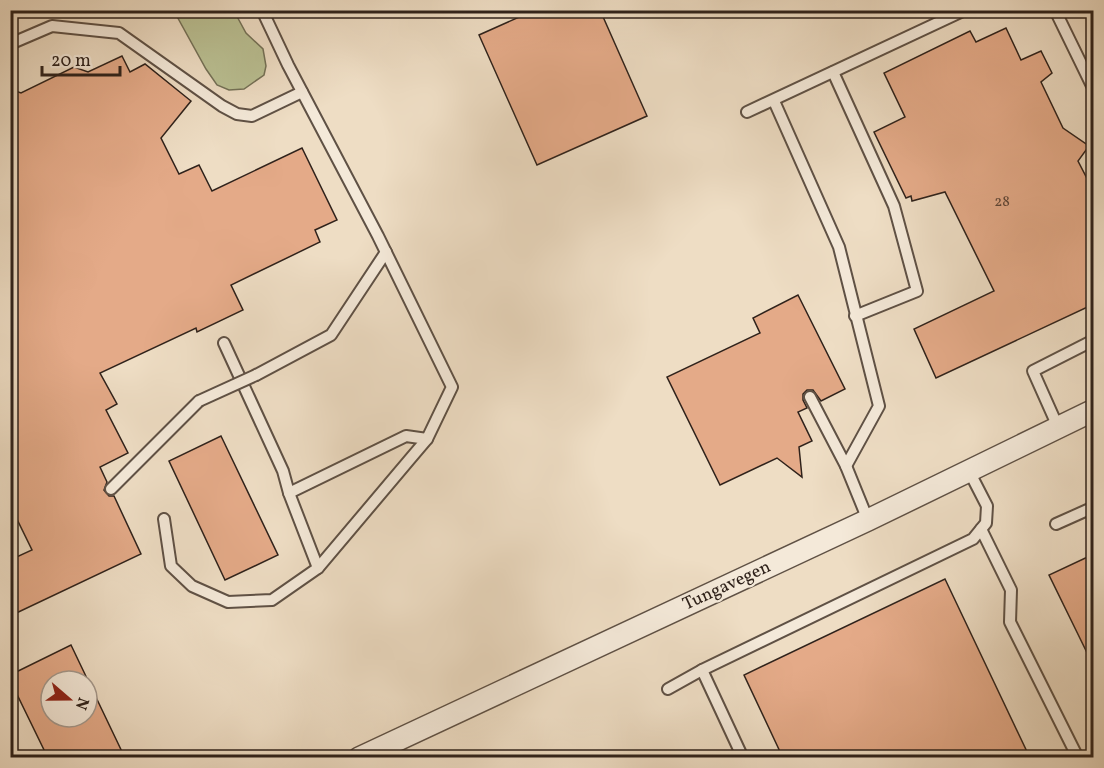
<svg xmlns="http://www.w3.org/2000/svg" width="1104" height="768" font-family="Vollkorn,serif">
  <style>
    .green { fill: #bac093; stroke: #747157; stroke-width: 1.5 }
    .building { fill: #e4aa88; stroke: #2f221b; stroke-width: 1.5; fill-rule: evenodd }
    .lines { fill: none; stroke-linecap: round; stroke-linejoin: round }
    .service-casing { stroke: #5f5145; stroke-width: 14 }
    .minor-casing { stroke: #5f5145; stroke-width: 24 }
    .service { stroke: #f4e9d9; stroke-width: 10 }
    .minor { stroke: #f4e9d9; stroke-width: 21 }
    .service-bridge-casing { stroke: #5f5145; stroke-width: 14; stroke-linecap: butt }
    .service-bridge { stroke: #f4e9d9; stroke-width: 10 }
    .labels { text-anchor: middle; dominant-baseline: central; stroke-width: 4.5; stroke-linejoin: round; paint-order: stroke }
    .number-label { font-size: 15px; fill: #5c4436 }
    .street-label { font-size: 18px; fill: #2f221b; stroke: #f4e9d9 }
  </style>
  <rect width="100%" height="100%" fill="#eeddc4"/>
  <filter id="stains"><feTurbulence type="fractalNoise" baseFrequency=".00333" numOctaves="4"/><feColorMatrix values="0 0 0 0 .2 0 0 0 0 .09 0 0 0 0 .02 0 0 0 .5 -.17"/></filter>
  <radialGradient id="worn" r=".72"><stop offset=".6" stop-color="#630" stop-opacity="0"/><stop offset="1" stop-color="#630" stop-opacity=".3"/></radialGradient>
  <polygon class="green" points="174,11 234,11 246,33 263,49 266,66 264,75 244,89 229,90 217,85 206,69"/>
  <g class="building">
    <polygon points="535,10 600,10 647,116 537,165 479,35"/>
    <polygon points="1006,28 1021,60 1041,51 1052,73 1041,82 1063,128 1089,146 1078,161 1094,192 1094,304 936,378 914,329 994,291 945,192 912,201 911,196 906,198 874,132 905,117 884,73 970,31 976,42"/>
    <polygon points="122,56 130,72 145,64 191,101 161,138 179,174 199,165 212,191 302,148 337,220 315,230 320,242 231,285 243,310 197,332 196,328 100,373 117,404 106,410 128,453 100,467 107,482 104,490 109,496 114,496 141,554 10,616 10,560 32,550 10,505 10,89 21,93 74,67 88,72"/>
    <polygon points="798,295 845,389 821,401 813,390 807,390 803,394 803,400 807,408 798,412 812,441 799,447 802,477 777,458 720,485 667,377 760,333 753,318"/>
    <polygon points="221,436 278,555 225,580 169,461"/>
    <polygon points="1094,554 1094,667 1049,575"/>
    <polygon points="945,579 1030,758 783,758 744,675"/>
    <path d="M71,645L125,758H48L10,680V675ZM51,681H87V717H51Z"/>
  </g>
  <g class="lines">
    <g class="service-casing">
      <g id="service">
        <polyline points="1055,10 1094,90"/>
        <polyline points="10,44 52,26 119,33 222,106 237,114 252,116 302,92"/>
        <polyline points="833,72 894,206 917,291 855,316"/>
        <polyline points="774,101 839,247 879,406 846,466"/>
        <polyline points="747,112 965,10"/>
        <polyline points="224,343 283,471 289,493 318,568"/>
        <polyline points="256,375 331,335 386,252"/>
        <polyline points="810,397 846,466 868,520"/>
        <polyline points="1058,427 1033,371 1094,340"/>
        <polyline points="111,489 199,401"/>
        <polyline points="289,493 406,436 427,439"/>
        <polyline points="164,519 171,566 192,586 228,602 272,600 318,568 410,459 427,439 452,387 378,236 288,65 262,10"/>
        <polyline points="1056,524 1094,507"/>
        <polyline points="981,529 1011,590 1010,622 1078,758"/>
        <polyline points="702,670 743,758"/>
        <polyline points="668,689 702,670 973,539 986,523 987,506 969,471"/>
      </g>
    </g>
    <g class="minor-casing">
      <polyline id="minor" points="359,758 868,520 1094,410"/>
    </g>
    <use href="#service" class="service"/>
    <use href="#minor" class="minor"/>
    <g class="service-bridge-casing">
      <polyline id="service-bridge" points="199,401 256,375"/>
    </g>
    <use href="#service-bridge" class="service-bridge"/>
  </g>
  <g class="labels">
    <g class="number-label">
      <text x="1002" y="202">28</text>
    </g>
    <g class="street-label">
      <text transform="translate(727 586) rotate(-25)">Tungavegen</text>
    </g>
  </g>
  <rect width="1104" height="768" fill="none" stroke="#eeddc4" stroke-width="36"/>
  <rect x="12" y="12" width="1080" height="744" fill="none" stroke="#2f221b" stroke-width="3"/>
  <rect x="18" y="18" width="1068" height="732" fill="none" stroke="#2f221b" stroke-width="1.5"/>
  <g transform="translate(69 699) rotate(110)"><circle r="28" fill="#f4e9d9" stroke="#a5998d" stroke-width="1.5"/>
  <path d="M0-4.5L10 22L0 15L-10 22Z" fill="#8f2418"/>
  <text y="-9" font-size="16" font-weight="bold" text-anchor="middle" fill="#2f221b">N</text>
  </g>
  <path d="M42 66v9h78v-9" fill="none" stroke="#2f221b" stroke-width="3"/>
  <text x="51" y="66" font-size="18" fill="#2f221b" stroke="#f4e9d9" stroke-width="4.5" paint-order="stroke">20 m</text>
  <rect width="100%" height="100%" filter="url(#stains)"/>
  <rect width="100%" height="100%" fill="url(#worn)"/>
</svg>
